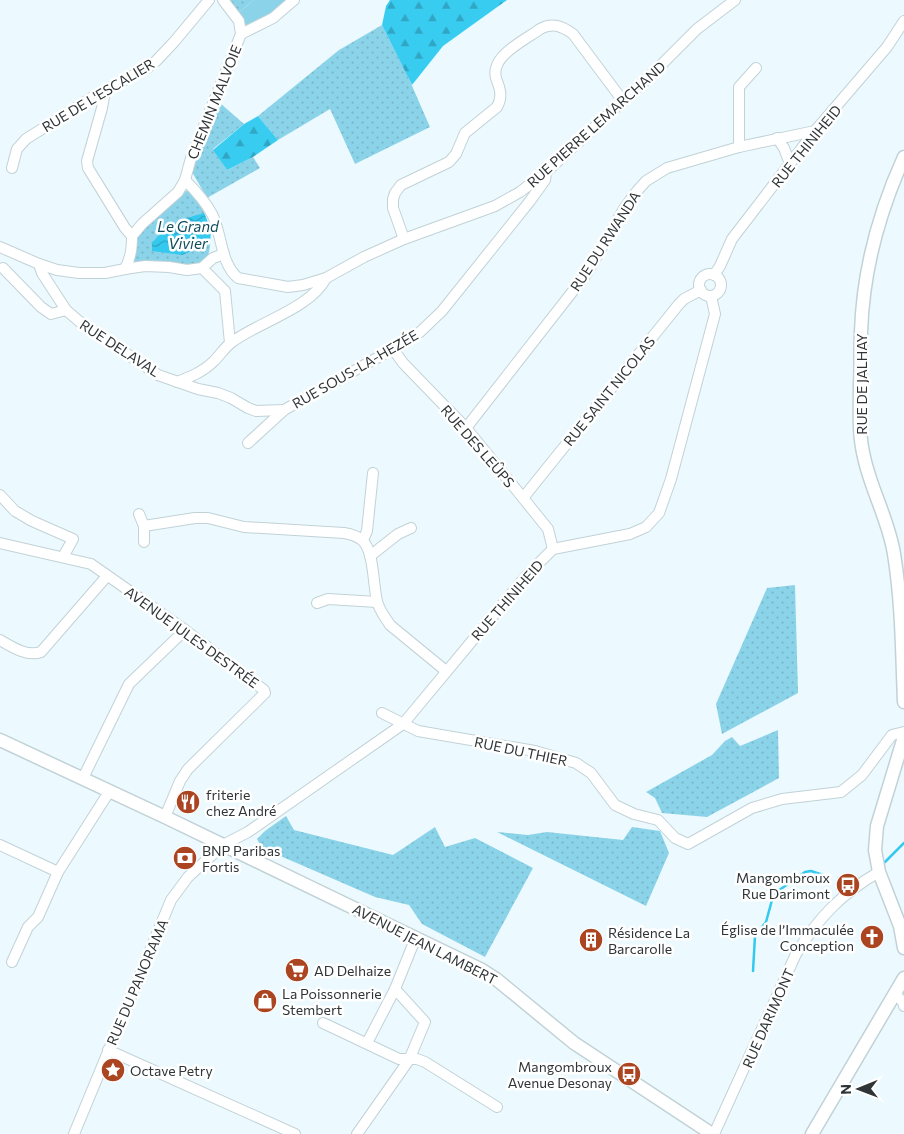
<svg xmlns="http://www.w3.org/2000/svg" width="904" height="1134" font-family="Commissioner,sans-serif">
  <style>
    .grass { fill: url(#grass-dots) }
    .forest { fill: url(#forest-firs) }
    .garden { fill: #8bd3e9 }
    .water { fill: url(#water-waves) }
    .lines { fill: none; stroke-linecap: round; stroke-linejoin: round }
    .stream { stroke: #34c9ee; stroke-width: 2.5 }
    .minor-casing { stroke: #c1d2d7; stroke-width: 12 }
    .major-casing { stroke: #c1d2d7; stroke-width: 15 }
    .minor { stroke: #fff; stroke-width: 10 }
    .major { stroke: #fff; stroke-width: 12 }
    .labels { text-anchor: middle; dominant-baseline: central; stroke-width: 5; stroke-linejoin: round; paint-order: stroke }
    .street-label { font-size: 14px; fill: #2f3537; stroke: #fff }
    .poi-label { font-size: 14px; fill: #2f3537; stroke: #fff; text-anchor: start }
    .water-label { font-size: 15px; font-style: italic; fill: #0f4c5b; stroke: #fff }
  </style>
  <defs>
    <pattern id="grass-dots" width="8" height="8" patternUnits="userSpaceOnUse" patternTransform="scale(1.25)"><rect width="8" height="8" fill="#8bd3e9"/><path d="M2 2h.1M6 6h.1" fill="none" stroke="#78b6c8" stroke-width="1.8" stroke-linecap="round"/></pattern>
    <pattern id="forest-firs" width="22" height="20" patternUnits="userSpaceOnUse" patternTransform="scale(1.25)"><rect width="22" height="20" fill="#39ccf1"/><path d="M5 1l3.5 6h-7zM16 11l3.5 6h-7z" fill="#30a6c4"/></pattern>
    <pattern id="water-waves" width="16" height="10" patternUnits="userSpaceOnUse" patternTransform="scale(1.25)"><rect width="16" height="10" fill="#34c9ee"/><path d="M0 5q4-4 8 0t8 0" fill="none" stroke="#2ca4c2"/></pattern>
  </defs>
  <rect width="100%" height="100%" fill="#ecfaff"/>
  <g class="grass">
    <polygon points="228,0 254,0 238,13"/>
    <polygon points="382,25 406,72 430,127 355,164 330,109 278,140 258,116 339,50"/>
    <polygon points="220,103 244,124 213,149 227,170 253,157 260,168 207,198 192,172 197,156"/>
    <path d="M191,190C205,210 215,231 208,256L198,264L186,265L132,262L137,236L146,225L186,191Z"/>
    <polygon points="795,585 798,693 722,734 716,704 767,588"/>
    <polygon points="778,730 779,778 707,817 662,813 655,798 646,792 712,755 725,741 732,737 740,746"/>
    <polygon points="286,816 294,830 393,855 435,827 445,847 475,838 533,868 485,957 422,924 409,905 375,897 262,848 257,839 265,831"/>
    <polygon points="632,827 660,831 669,853 646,906 497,832 528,835 547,832 623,840"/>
  </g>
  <g class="forest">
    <polygon points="390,0 507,0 443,46 412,85 382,25 386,6"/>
    <polygon points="258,116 278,140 253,157 227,170 213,150 244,124"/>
  </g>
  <polygon class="garden" points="254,0 291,0 282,9 248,28 238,13"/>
  <path class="water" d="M204,213C209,225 214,233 208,245L182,255L152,251V243C167,225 181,219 204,213Z"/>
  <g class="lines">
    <g class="stream">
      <polyline points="885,862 904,843"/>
      <polyline points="753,971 755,936 766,922 772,900 778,891 805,872 811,871 826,876"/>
    </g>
    <g class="minor-casing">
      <g id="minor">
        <polyline points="241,34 273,18 294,0"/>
        <polyline points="105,91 102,108 87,161 88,168 125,228 132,236"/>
        <polyline points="777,138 784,148 790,164"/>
        <polyline points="739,147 815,131"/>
        <polyline points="12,168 17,149 26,139 91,98 147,68 156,61 174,42 209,0"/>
        <path d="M185,180C196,191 205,201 212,214C222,233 220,263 238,278L288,287L303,285L326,278L364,257L404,239L495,206L520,192L546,172L650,76L697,29L735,0"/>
        <path d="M404,239L393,208V199L395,193L401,185L449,162L456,154L465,133L497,107C502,98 501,91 497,81C487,57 524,41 540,29C552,22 562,26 573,34L623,101"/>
        <polyline points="0,247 39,264 57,270 79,273 105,273 125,269 145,266 169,267 187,270 202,268 213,258 224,254"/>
        <polyline points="39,264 42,273 66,310 80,322 158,375 198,389 218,393 231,398 248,408 256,411 284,410"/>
        <polyline points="3,268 41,307 51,314 66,310"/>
        <polyline points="202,268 225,291 230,343"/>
        <path d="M125,269C131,257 132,248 132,236L142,224L178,192L185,180L191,158L241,34L239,21L223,0"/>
        <circle cx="710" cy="285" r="11"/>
        <polyline points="714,275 720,266 732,239 815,131 887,47 904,21"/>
        <polyline points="393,349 403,363 466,428 523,498 548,529 553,549"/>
        <path d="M177,382C190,377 203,372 214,361C220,355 225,347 232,342C259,322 311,308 326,278"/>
        <polyline points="466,428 587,273 625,207 637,191 646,181 667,168 739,147 739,87 756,68"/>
        <polyline points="248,443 284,410 393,349 420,332 442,311 530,201 545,180 546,173"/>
        <polyline points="0,495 15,511 32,521 73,539 63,557"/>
        <polyline points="523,498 679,304 684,299 701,290"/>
        <polyline points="139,514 144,526 144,542"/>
        <path d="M144,526L195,518H208L244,527L344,533C350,534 357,536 362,540C374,550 373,585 377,601C379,610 385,617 390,625L446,671"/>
        <polyline points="363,540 367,531 373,473"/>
        <polyline points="0,543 91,564 185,630 264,690 265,693 188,769 180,781 165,817"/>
        <polyline points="370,556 398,534 411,528"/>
        <polyline points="317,603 328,599 377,602"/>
        <path d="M0,640C12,647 27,657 41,652L107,576"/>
        <polyline points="382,713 418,731 535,751 576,763 591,773 615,805 634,814 658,820 675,838 688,844 752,808 782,799 841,792 862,775 892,735 904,732"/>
        <polyline points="83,778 129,684 185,630"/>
        <polyline points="0,845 58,872"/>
        <polyline points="12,962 28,927 38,917 58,872 109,792"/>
        <polyline points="895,994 903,1002 904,1006"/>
        <polyline points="323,1023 399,1059 417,1059 425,1062 497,1107"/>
        <polyline points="367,1043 395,989 416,937"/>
        <polyline points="108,1050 295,1134"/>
        <polyline points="74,1134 171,900 188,877 223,845 248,832 403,724 526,576 553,549 630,534 646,527 659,513 671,479 715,314 711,296"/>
        <polyline points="357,1134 409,1060 425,1022 395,989"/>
        <path d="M714,1134L796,954C818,918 842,893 879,872"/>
      </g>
    </g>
    <g class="major-casing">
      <g id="major">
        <path d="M904,157C879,212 863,271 861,332C860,350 861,367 860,385C860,409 858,433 864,457C871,490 889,521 894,554C902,603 902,653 904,702"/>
        <polyline points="904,737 877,826 875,850 879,872 900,926 904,948"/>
        <polyline points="0,740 165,817 482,970 496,979 574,1043 712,1134"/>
        <polyline points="812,1134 904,978"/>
      </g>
    </g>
    <use href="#minor" class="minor"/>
    <use href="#major" class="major"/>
  </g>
  <defs>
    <g id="restaurant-disc" transform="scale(1.25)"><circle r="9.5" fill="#ab4420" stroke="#fff"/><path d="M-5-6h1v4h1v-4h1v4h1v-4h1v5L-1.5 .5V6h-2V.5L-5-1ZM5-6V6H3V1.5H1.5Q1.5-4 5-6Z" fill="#fff"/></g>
    <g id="bank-disc" transform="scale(1.25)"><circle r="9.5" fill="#ab4420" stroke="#fff"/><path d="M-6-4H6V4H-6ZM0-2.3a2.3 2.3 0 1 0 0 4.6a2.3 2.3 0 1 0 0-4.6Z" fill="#fff"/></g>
    <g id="bus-disc" transform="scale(1.25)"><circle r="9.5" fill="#ab4420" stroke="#fff"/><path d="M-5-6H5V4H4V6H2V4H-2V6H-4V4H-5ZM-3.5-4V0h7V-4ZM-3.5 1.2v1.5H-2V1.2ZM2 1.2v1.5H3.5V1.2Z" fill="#fff"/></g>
    <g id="church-disc" transform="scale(1.25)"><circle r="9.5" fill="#ab4420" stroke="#fff"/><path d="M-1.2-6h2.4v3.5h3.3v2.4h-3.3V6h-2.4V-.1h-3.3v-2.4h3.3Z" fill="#fff"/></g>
    <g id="building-disc" transform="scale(1.25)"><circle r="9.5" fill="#ab4420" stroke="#fff"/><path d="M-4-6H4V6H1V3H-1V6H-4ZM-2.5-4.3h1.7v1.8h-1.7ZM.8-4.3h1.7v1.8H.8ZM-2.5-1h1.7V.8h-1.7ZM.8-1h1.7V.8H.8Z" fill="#fff"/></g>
    <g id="supermarket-disc" transform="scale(1.25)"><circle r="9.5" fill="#ab4420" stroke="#fff"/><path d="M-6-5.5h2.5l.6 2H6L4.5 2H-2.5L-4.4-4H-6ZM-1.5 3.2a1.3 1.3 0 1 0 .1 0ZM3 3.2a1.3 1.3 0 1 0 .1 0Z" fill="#fff"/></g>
    <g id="shop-disc" transform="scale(1.25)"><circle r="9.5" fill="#ab4420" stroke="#fff"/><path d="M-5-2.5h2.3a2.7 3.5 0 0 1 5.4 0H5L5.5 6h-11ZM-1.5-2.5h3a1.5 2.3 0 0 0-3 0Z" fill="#fff"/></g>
    <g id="sight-disc" transform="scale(1.25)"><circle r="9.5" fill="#ab4420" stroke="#fff"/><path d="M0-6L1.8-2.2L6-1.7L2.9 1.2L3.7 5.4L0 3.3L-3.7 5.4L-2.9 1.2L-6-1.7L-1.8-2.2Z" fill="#fff"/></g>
  </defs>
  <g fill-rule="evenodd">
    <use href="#restaurant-disc" x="188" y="802"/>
    <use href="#bank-disc" x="185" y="858"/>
    <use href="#bus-disc" x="848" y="885"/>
    <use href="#church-disc" x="872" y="937"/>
    <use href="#building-disc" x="591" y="940"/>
    <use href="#supermarket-disc" x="297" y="970"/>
    <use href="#shop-disc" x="265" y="1001"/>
    <use href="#sight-disc" x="113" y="1070"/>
    <use href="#bus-disc" x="629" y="1074"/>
  </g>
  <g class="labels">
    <g class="street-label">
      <text transform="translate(98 95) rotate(-31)">RUE DE L'ESCALIER</text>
      <text transform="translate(214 102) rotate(-68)">CHEMIN MALVOIE</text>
      <text transform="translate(596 124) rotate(-42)">RUE PIERRE LEMARCHAND</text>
      <text transform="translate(806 146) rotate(-51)">RUE THINIHEID</text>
      <text transform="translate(605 241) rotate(-57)">RUE DU RWANDA</text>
      <text transform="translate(120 348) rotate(33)">RUE DELAVAL</text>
      <text transform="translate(355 369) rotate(-30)">RUE SOUS-LA-HEZÉE</text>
      <text transform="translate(861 384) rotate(-90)">RUE DE JALHAY</text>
      <text transform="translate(609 391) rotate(-51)">RUE SAINT NICOLAS</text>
      <text transform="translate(478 446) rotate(49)">RUE DES LEÛPS</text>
      <text transform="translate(507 600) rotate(-49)">RUE THINIHEID</text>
      <text transform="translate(192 637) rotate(36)">AVENUE JULES DESTRÉE</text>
      <text transform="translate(521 751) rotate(12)">RUE DU THIER</text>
      <text transform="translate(425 944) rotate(27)">AVENUE JEAN LAMBERT</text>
      <text transform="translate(137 982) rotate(-67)">RUE DU PANORAMA</text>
      <text transform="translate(768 1018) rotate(-66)">RUE DARIMONT</text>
    </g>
    <g class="poi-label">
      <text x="206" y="794">friterie<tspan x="206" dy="16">chez André</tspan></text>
      <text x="202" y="850">BNP Paribas<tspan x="202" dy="16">Fortis</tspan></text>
      <text x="830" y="877" text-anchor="end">Mangombroux<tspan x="830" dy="16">Rue Darimont</tspan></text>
      <text x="854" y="929" text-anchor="end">Église de l’Immaculée<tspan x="854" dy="16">Conception</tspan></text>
      <text x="608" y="932">Résidence La<tspan x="608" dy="16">Barcarolle</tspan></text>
      <text x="314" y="970">AD Delhaize</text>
      <text x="282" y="993">La Poissonnerie<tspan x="282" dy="16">Stembert</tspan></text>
      <text x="612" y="1066" text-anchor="end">Mangombroux<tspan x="612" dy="16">Avenue Desonay</tspan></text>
      <text x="130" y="1070">Octave Petry</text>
    </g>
    <g class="water-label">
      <text x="188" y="226">Le Grand<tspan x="188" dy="17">Vivier</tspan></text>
    </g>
  </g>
  <g transform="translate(859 1089) rotate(269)" stroke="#ffffff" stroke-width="4" paint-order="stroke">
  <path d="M0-4L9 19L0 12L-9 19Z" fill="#2f3537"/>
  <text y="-8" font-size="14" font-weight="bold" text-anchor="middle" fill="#2f3537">N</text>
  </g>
</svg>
